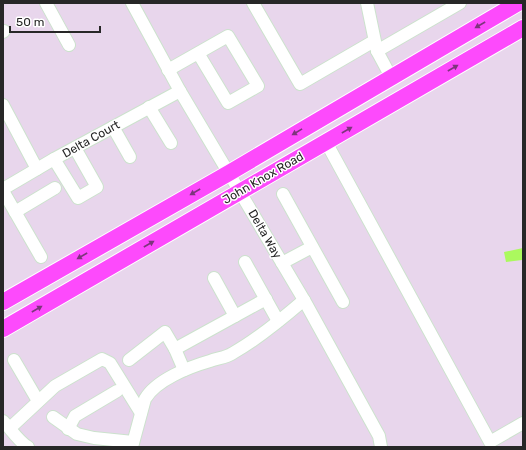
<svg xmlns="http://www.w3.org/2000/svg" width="526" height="450" font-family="Rubik,sans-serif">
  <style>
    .water { fill: #abf95e }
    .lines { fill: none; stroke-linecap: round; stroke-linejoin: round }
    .minor-casing { stroke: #cce2cd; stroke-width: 14 }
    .major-casing { stroke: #fff; stroke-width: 18 }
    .minor { stroke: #fff; stroke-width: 12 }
    .major { stroke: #fd4afc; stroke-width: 16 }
    .oneway { fill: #7d357c }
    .labels { text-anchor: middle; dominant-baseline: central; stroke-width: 3; stroke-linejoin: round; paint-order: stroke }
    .street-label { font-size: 12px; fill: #272727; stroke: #fff }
  </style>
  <rect width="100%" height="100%" fill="#e8d6ec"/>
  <polygon class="water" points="523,248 523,262 522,260 506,262 504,252"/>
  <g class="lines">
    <g class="minor-casing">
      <g id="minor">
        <polyline points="46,3 69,45"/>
        <polyline points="132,3 180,91 304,300 379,436 381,447"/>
        <polyline points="253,3 300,84 374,41"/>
        <polyline points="367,3 377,51 391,77"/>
        <polyline points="3,32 4,31"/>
        <polyline points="377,51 460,3"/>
        <polyline points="168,70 228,36 258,86 228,103 198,53"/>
        <polyline points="3,105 37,169"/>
        <polyline points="149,107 171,143"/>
        <polyline points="113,127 130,157"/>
        <polyline points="326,142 490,442 523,423"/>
        <polyline points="54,159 78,198 97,187 75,148"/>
        <polyline points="3,189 54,159 180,91"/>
        <polyline points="3,191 41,257"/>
        <polyline points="283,194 343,302"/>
        <polyline points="15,212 55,188"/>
        <polyline points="245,262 278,321"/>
        <polyline points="282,263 312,247"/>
        <polyline points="214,278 235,316"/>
        <polyline points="175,349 266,299"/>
        <polyline points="14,360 38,401"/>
        <polyline points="129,360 165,332 175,349 184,370"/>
        <polyline points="53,417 77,434 94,438 133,442"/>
        <path d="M3,421C11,429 18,441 28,447"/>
        <polyline points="10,428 55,386 102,359 110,363 141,413"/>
        <polyline points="68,429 75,416 117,391"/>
        <path d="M132,447L145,399C156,380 189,367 210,361C217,358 226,358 233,353C258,339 282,319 304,300"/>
      </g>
    </g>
    <g class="major-casing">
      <g id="major">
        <polyline points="3,302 229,173 518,3"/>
        <polyline points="3,329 523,28"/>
      </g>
    </g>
    <use href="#minor" class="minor"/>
    <use href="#major" class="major"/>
  </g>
  <defs><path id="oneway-solid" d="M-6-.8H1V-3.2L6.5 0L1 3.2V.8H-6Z"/></defs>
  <g class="oneway">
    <use href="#oneway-solid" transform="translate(480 25) rotate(150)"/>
    <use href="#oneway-solid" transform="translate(453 68) rotate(-30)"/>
    <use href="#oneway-solid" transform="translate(347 130) rotate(-30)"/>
    <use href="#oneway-solid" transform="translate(297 132) rotate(149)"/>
    <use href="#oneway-solid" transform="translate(195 192) rotate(150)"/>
    <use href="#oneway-solid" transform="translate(149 244) rotate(-30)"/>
    <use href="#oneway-solid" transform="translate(82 256) rotate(150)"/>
    <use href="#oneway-solid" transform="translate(37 309) rotate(-30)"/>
  </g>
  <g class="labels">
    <g class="street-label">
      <text transform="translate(91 139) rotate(-29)">Delta Court</text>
      <text transform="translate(263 178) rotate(-30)">John Knox Road</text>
      <text transform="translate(265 234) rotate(60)">Delta Way</text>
    </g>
  </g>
  <rect width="526" height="450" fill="none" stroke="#272727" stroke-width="8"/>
  <path d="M10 26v6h90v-6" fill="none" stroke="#272727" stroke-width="2"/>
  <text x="16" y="26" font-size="12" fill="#272727" stroke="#ffffff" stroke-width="3" paint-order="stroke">50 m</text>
</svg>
